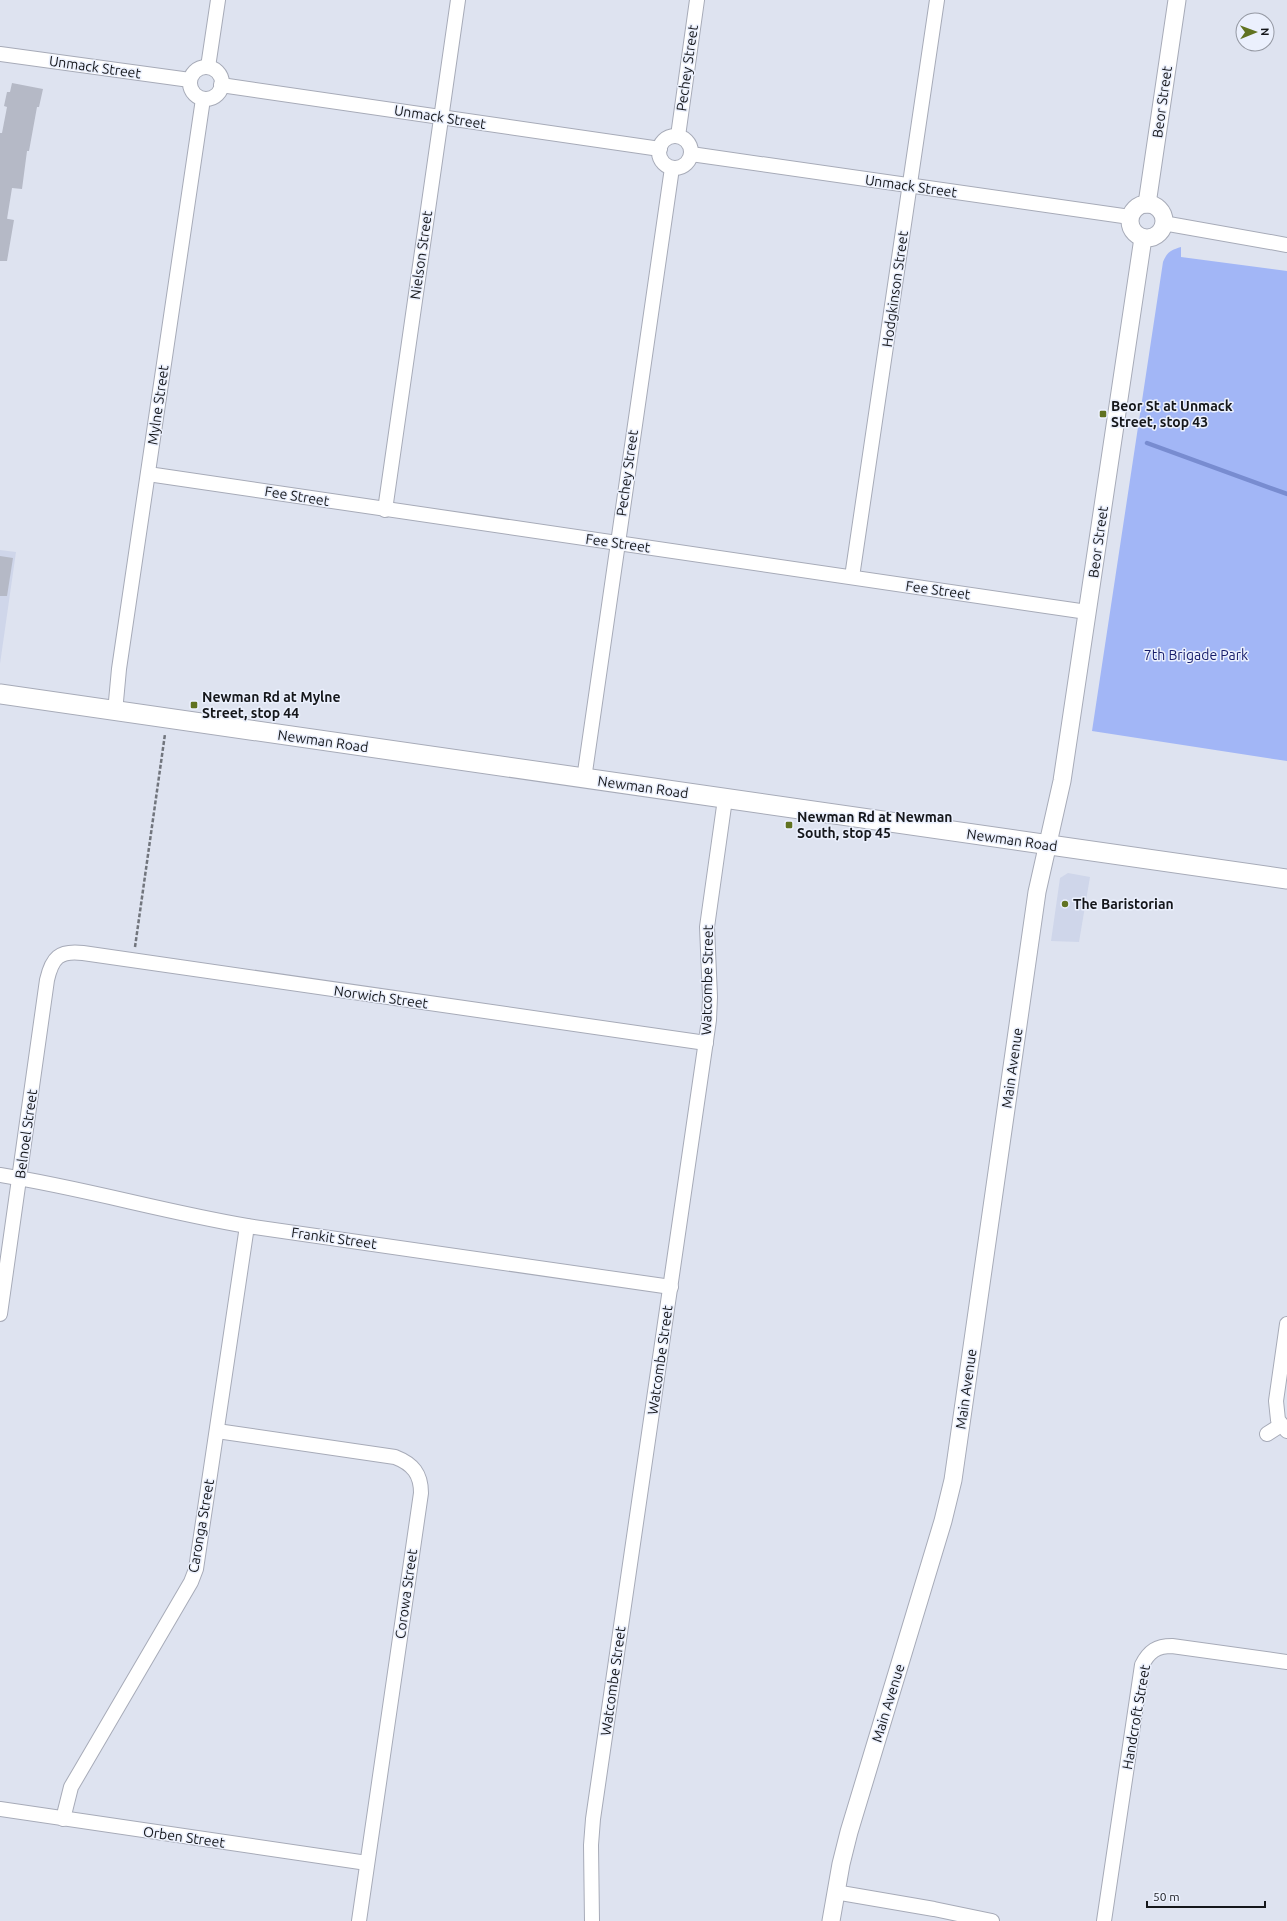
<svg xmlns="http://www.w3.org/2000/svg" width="1287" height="1921" font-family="Ubuntu,sans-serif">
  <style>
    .built { fill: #cfd6ea }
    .green { fill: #a2b6f6 }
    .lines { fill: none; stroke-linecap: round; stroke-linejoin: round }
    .stream { stroke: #788cd0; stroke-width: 4.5 }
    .building { fill: #b5b9c6 }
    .minor-casing { stroke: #a7abb8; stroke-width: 16 }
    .tertiary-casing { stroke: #a7abb8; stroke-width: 19 }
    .secondary-casing { stroke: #a7abb8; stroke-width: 21 }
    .path { stroke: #71757d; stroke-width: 2.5; stroke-dasharray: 4 2; stroke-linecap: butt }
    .minor { stroke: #fff; stroke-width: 14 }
    .tertiary { stroke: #fff; stroke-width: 17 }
    .secondary { stroke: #fff; stroke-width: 19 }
    .poi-dot { fill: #617321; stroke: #ebf0fd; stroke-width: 1.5 }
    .labels { text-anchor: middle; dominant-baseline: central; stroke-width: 3; stroke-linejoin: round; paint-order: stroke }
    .street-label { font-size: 14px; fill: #15171b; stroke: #ebf0fd }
    .poi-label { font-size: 14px; font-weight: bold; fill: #15171b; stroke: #ebf0fd; text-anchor: start }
    .park-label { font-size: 14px; fill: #151b6a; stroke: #ebf0fd }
  </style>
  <rect width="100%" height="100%" fill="#dee3f0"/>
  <g class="built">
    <polygon points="0,550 16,552 0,664"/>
    <polygon points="1068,873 1090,877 1079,942 1051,941 1060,878"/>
  </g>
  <path class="green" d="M1181,247V257L1287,271V761L1092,731L1163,262C1167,252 1171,250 1181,247Z"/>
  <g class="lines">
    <polyline class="stream" points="1147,443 1287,494"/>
  </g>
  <g class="building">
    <polygon points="12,83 43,89 39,107 37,107 29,151 27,151 22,189 12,188 7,219 3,218 14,220 7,261 0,261 0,133 2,133 7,107 4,106 7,92 10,92"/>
    <polygon points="0,556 13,558 7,596 0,596"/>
  </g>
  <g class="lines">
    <g class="minor-casing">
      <g id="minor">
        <polyline points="0,54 190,80"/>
        <polyline points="208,67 218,0"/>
        <circle cx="206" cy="83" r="16"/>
        <polyline points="221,85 660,149"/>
        <circle cx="675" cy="152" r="16"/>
        <polyline points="678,136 697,0"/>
        <polyline points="691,154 1130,217"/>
        <polyline points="1163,223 1287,245"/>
        <polyline points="148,474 1087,612"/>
        <polyline points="385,510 458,0"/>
        <polyline points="852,577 937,0"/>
        <polyline points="115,712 119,669 203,99"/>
        <polyline points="584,779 672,168"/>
        <path d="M0,1175C83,1188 164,1212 247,1226L671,1287"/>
        <path d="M0,1314L47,980C52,958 59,950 83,953L706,1043"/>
        <polyline points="1287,1324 1276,1401 1278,1420 1287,1431"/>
        <path d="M217,1431L395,1457C413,1464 421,1474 421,1493L359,1921"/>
        <polyline points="1267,1434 1281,1425"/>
        <polyline points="0,1809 367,1863"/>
        <polyline points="63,1819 71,1787 81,1770 191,1582 196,1569 247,1226"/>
        <polyline points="835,1892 934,1909 992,1921"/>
        <polyline points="592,1921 591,1845 593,1819 709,1020 710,997 707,927 725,799"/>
        <path d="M1104,1921L1142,1665C1149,1651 1157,1646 1172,1646L1287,1662"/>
      </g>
    </g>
    <g class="tertiary-casing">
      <g id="tertiary">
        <polyline points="1147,204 1177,0"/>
        <circle cx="1147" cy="221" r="17"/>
        <polyline points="831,1921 841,1864 849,1832 943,1521 953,1480 1037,892 1062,781 1143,238"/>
      </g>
    </g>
    <g class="secondary-casing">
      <polyline id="secondary" points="0,694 1287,879"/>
    </g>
    <polyline class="path" points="135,947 165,734"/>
    <use href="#minor" class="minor"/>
    <use href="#tertiary" class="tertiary"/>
    <use href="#secondary" class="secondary"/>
  </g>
  <g class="poi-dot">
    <rect x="1099" y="410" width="8" height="8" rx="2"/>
    <rect x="190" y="701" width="8" height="8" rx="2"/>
    <rect x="785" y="821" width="8" height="8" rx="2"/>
    <circle cx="1065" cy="904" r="4"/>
  </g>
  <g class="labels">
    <g class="street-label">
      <text transform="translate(95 67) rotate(8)">Unmack Street</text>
      <text transform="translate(687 68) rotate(-82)">Pechey Street</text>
      <text transform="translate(1162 102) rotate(-82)">Beor Street</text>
      <text transform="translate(440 117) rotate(9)">Unmack Street</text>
      <text transform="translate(911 186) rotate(8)">Unmack Street</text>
      <text transform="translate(421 255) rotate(-82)">Nielson Street</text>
      <text transform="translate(895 289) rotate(-82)">Hodgkinson Street</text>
      <text transform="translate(158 405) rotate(-82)">Mylne Street</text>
      <text transform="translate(627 473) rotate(-82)">Pechey Street</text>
      <text transform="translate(297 496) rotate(9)">Fee Street</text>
      <text transform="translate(1098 542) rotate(-82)">Beor Street</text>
      <text transform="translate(618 543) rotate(8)">Fee Street</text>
      <text transform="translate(938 590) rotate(8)">Fee Street</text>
      <text transform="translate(323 741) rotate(8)">Newman Road</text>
      <text transform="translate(643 787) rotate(8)">Newman Road</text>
      <text transform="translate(1012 840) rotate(8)">Newman Road</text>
      <text transform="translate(707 980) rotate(-89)">Watcombe Street</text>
      <text transform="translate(381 997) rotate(8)">Norwich Street</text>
      <text transform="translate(1012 1068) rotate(-82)">Main Avenue</text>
      <text transform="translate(26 1134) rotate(-82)">Belnoel Street</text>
      <text transform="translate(334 1238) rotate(8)">Frankit Street</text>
      <text transform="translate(660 1360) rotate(-82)">Watcombe Street</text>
      <text transform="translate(966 1389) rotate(-82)">Main Avenue</text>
      <text transform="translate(201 1526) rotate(-80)">Caronga Street</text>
      <text transform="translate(406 1594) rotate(-82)">Corowa Street</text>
      <text transform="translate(613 1681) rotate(-82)">Watcombe Street</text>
      <text transform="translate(888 1703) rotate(-73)">Main Avenue</text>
      <text transform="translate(1136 1717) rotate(-80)">Handcroft Street</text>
      <text transform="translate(184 1837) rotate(8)">Orben Street</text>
    </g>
    <g class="poi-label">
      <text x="1111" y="406">Beor St at Unmack<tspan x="1111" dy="16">Street, stop 43</tspan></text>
      <text x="202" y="697">Newman Rd at Mylne<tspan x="202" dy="16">Street, stop 44</tspan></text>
      <text x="797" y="817">Newman Rd at Newman<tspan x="797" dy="16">South, stop 45</tspan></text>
      <text x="1073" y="904">The Baristorian</text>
    </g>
    <g class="park-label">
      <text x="1196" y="655">7th Brigade Park</text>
    </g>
  </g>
  <g transform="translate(1255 32) rotate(89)"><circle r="19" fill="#ebf0fd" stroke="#9599a3"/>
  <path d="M0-3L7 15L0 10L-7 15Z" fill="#617321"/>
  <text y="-6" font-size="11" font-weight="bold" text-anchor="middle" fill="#15171b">N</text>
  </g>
  <path d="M1147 1901v6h118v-6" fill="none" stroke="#15171b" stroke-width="2"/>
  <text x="1153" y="1901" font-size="12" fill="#15171b" stroke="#ebf0fd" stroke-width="3" paint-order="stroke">50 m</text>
</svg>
